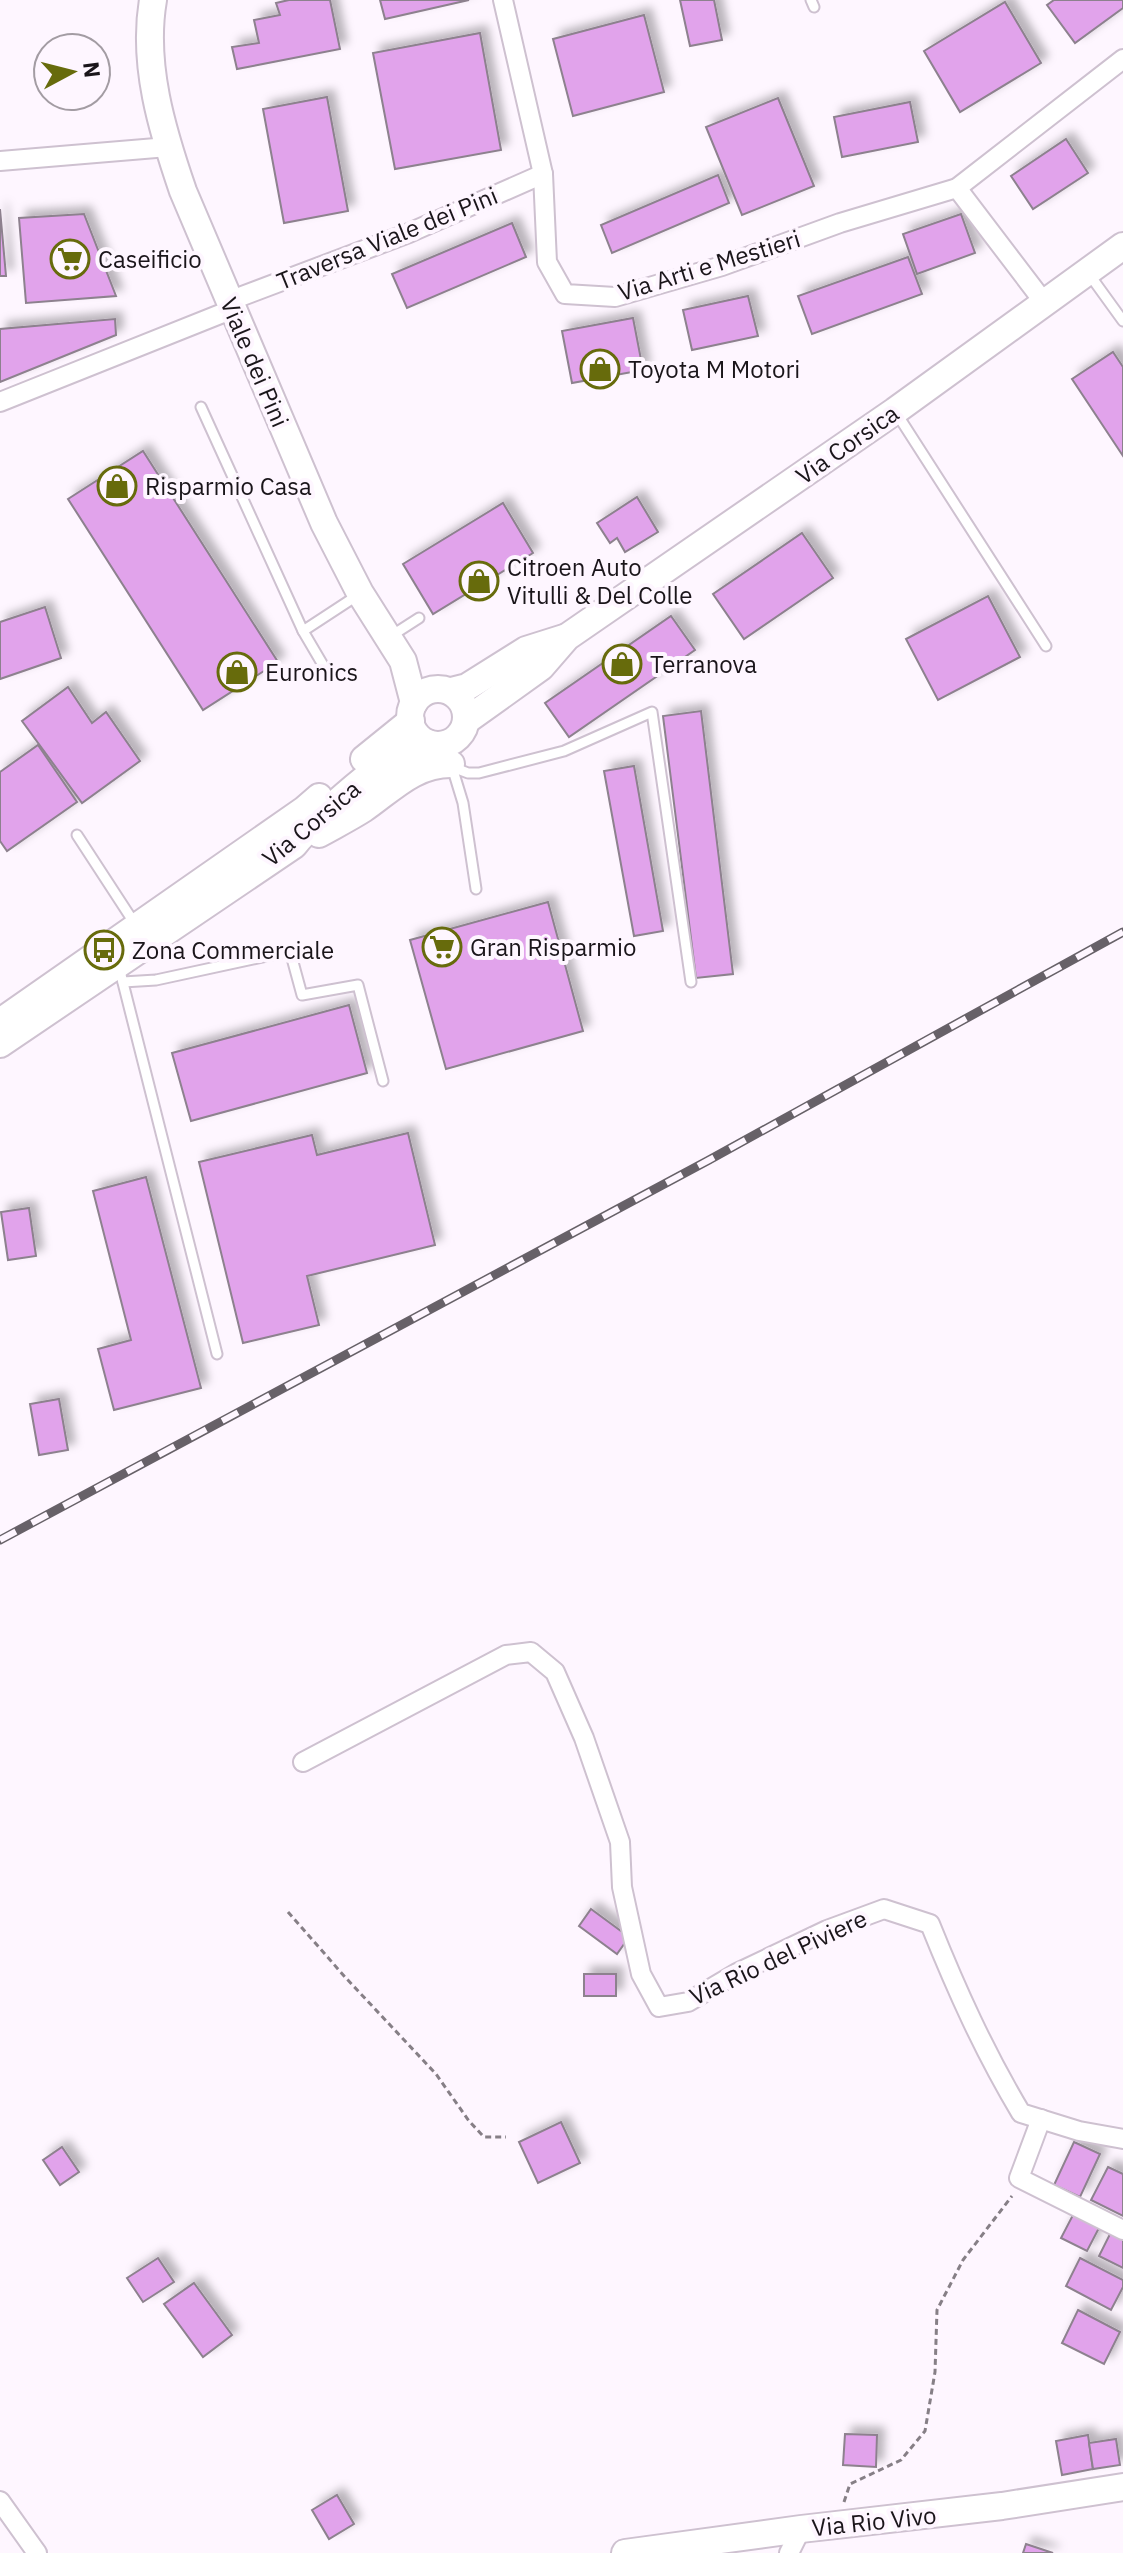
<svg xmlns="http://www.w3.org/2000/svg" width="1123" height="2553" font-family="'IBM Plex Sans',sans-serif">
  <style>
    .building { fill: #e1a3eb; stroke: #8d818e; stroke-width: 2; filter: url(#shadow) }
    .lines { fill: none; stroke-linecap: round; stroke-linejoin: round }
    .lane-casing { stroke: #cec1d0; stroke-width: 13 }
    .street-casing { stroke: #cec1d0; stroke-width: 22 }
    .secondary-casing { stroke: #cec1d0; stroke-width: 30 }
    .path { stroke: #867f86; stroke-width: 3; stroke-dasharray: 6 4; stroke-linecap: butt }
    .lane { stroke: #fff; stroke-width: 9 }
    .street { stroke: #fff; stroke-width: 18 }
    .secondary { stroke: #fff; stroke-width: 26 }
    .rail-casing { stroke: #676168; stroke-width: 9 }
    .rail { stroke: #fef6ff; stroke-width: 6; stroke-dasharray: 18; stroke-linecap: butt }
    .labels { text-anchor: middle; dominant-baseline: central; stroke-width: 8; stroke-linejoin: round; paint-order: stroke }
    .street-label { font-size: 24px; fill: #1a151a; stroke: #fef6ff }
    .poi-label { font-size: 24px; fill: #1a151a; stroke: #fef6ff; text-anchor: start }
  </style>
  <defs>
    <filter id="shadow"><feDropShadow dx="7" dy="-7" stdDeviation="4" flood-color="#0004"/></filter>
  </defs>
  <rect width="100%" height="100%" fill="#fef6ff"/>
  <g class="building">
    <polygon points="289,0 330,0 340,49 237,69 232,47 259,43 254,20 280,15 276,3"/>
    <polygon points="380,0 469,0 385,19"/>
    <polygon points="680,0 714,0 722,40 690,46"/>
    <polygon points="1054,0 1123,0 1123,8 1075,43 1047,5"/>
    <polygon points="1005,2 1041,63 960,112 924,51"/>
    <polygon points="644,15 664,92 573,116 553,39"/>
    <polygon points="480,33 501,150 395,169 373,53"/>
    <polygon points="327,97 348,211 284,223 263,109"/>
    <polygon points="778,98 814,186 742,215 706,127"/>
    <polygon points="910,102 918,142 842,157 834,117"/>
    <polygon points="1066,139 1088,173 1033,209 1011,176"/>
    <polygon points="718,175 729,203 612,253 601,225"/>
    <polygon points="0,209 6,276 0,276"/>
    <polygon points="84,214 116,296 26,303 19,218"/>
    <polygon points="961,214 975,253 917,274 903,234"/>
    <polygon points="512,223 526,257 407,308 392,274"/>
    <polygon points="908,257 922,294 812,334 798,296"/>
    <polygon points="748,296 758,336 692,350 683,310"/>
    <polygon points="633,318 643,370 572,383 562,331"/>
    <polygon points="115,319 116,335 0,382 0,329"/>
    <polygon points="1113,352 1123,367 1123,456 1072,379"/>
    <polygon points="143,451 278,662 203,710 68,499"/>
    <polygon points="637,497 658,532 625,552 617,538 610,543 597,523"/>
    <polygon points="503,503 533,553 433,614 403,564"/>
    <polygon points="802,533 833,578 744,639 713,594"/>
    <polygon points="988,596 1020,657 938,700 906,639"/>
    <polygon points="45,607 61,658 0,679 0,622"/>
    <polygon points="671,616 695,650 569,737 545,703"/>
    <polygon points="68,687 92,723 106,712 140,761 82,803 22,721"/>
    <polygon points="701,711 733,974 696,978 663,716"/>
    <polygon points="38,745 77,802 7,851 0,841 0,772"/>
    <polygon points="634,766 663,931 634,936 604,771"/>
    <polygon points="548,902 583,1031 446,1069 410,940"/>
    <polygon points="349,1005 367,1073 191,1121 172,1053"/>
    <polygon points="408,1133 435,1245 307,1276 319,1325 243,1343 199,1162 312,1135 317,1155"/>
    <polygon points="146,1177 201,1388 114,1410 98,1349 131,1340 93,1191"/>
    <polygon points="29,1208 36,1256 8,1260 1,1212"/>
    <polygon points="59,1399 68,1450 39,1455 30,1404"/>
    <polygon points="591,1909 629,1937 617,1954 579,1926"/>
    <rect x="584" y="1974" width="32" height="22"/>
    <polygon points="561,2122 580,2163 538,2183 519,2142"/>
    <polygon points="1074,2142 1100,2154 1080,2197 1054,2185"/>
    <polygon points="62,2147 79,2172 60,2185 43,2160"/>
    <polygon points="1108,2167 1123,2174 1123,2216 1091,2200"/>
    <polygon points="1074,2213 1100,2226 1087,2251 1061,2238"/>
    <polygon points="1111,2232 1123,2238 1123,2268 1099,2256"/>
    <polygon points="158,2258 174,2282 143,2302 127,2278"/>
    <polygon points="1080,2258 1123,2280 1123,2287 1111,2310 1066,2286"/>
    <polygon points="194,2283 232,2335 203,2357 164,2304"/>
    <polygon points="1078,2310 1120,2332 1104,2364 1062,2343"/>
    <polygon points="845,2434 877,2435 876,2467 843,2465"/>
    <polygon points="1088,2435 1093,2469 1062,2475 1056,2441"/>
    <polygon points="1116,2439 1120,2465 1093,2469 1089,2443"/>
    <polygon points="337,2495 354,2524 329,2539 312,2510"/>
    <polygon points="1026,2544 1053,2553 1023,2553"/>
  </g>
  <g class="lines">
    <g class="lane-casing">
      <g id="lane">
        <polyline points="811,0 814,7"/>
        <polyline points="1089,274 1123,321"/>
        <polyline points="201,407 303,631 358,595"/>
        <polyline points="897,414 1046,646"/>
        <polyline points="303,631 330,677"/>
        <polyline points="391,636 419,618"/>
        <polyline points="444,745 455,768 468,773 479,773 564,751 652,712 691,982"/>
        <polyline points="452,767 463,803 476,889"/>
        <polyline points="77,835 135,924"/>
        <polyline points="119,967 217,1354"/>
        <polyline points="123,982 156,980 290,951 302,995 358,985 383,1081"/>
      </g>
    </g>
    <g class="street-casing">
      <g id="street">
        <polyline points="503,0 543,174 547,262 565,294 615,297 722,266 840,223 957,188 1123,59"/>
        <polyline points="0,161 168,147"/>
        <polyline points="957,188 1043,301"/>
        <polyline points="229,301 409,233 543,174"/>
        <polyline points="0,402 233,309"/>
        <path d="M303,1762L506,1655L531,1652L555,1672L584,1738L620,1842L622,1887L641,1974L659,2007L688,2002L737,1973L827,1930L884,1909L930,1924C957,1991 984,2051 1021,2113L1079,2131L1123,2139"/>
        <polyline points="1041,2119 1019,2178 1123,2230"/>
        <polyline points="0,2501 37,2553"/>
        <polyline points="789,2553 801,2529"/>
      </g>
    </g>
    <g class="secondary-casing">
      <g id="secondary">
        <path d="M153,0C142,64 162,130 183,191L324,523L360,593L403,661L414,703"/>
        <circle cx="438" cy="717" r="28"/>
        <polyline points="451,691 467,687 526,650 564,638"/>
        <polyline points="467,720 541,667 567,637 895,411 1123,246"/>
        <polyline points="364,759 411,721"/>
        <path d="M319,834C333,826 349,818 363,809C392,789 414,764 451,764"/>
        <polyline points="0,1022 304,810 319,797"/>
        <path d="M0,1044L294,845C306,829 320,819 334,805C363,779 390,756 427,743"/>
        <polyline points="625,2553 801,2529 1002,2506 1123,2487"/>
      </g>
    </g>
    <g class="path">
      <polyline points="288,1912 345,1977 436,2074 469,2121 484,2137 506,2137"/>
      <polyline points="844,2502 850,2484 901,2460 925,2431 935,2372 937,2310 963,2260 1012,2196"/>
    </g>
    <use href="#lane" class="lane"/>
    <use href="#street" class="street"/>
    <use href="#secondary" class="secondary"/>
    <g class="rail-casing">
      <polyline id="rail" points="0,1540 709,1160 1123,932"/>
    </g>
    <use href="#rail" class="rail"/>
  </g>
  <defs>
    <g id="supermarket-ring" transform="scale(2)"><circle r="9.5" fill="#fef6ff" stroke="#676b0c" stroke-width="1.5"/><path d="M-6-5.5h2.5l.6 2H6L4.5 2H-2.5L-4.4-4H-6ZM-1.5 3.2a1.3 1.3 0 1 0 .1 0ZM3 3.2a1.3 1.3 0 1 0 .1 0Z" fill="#676b0c"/></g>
    <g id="shop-ring" transform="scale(2)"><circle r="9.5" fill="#fef6ff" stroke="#676b0c" stroke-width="1.5"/><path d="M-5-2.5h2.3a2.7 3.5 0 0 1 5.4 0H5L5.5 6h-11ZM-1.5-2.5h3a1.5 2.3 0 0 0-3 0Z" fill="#676b0c"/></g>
    <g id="bus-ring" transform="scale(2)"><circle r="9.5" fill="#fef6ff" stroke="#676b0c" stroke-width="1.5"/><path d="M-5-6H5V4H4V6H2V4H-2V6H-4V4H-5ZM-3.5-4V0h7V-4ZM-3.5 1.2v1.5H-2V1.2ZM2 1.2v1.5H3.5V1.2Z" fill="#676b0c"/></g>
  </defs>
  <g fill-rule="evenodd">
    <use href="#supermarket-ring" x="70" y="259"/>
    <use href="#shop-ring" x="600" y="369"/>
    <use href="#shop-ring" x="117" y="486"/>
    <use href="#shop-ring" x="479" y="581"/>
    <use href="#shop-ring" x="622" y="664"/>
    <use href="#shop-ring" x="237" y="672"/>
    <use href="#supermarket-ring" x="442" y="947"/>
    <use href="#bus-ring" x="104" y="950"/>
  </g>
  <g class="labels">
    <g class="street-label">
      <text transform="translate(387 238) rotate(-22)">Traversa Viale dei Pini</text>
      <text transform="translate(709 265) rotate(-17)">Via Arti e Mestieri</text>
      <text transform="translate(255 362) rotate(67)">Viale dei Pini</text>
      <text transform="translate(847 444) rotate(-35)">Via Corsica</text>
      <text transform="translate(311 823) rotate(-40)">Via Corsica</text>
      <text transform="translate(778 1957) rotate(-25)">Via Rio del Piviere</text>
      <text transform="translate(874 2521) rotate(-6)">Via Rio Vivo</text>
    </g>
    <g class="poi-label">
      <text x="98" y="259">Caseificio</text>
      <text x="628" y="369">Toyota M Motori</text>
      <text x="145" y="486">Risparmio Casa</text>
      <text x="507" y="567">Citroen Auto<tspan x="507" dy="28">Vitulli &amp; Del Colle</tspan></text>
      <text x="650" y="664">Terranova</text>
      <text x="265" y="672">Euronics</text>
      <text x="470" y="947">Gran Risparmio</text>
      <text x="132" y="950">Zona Commerciale</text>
    </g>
  </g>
  <g transform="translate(72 72) rotate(83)"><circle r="38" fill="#fef6ff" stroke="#a39ca3" stroke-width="2"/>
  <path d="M0-6L14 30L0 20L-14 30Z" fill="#676b0c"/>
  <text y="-12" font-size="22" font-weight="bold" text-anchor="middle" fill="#1a151a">N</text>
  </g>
</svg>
